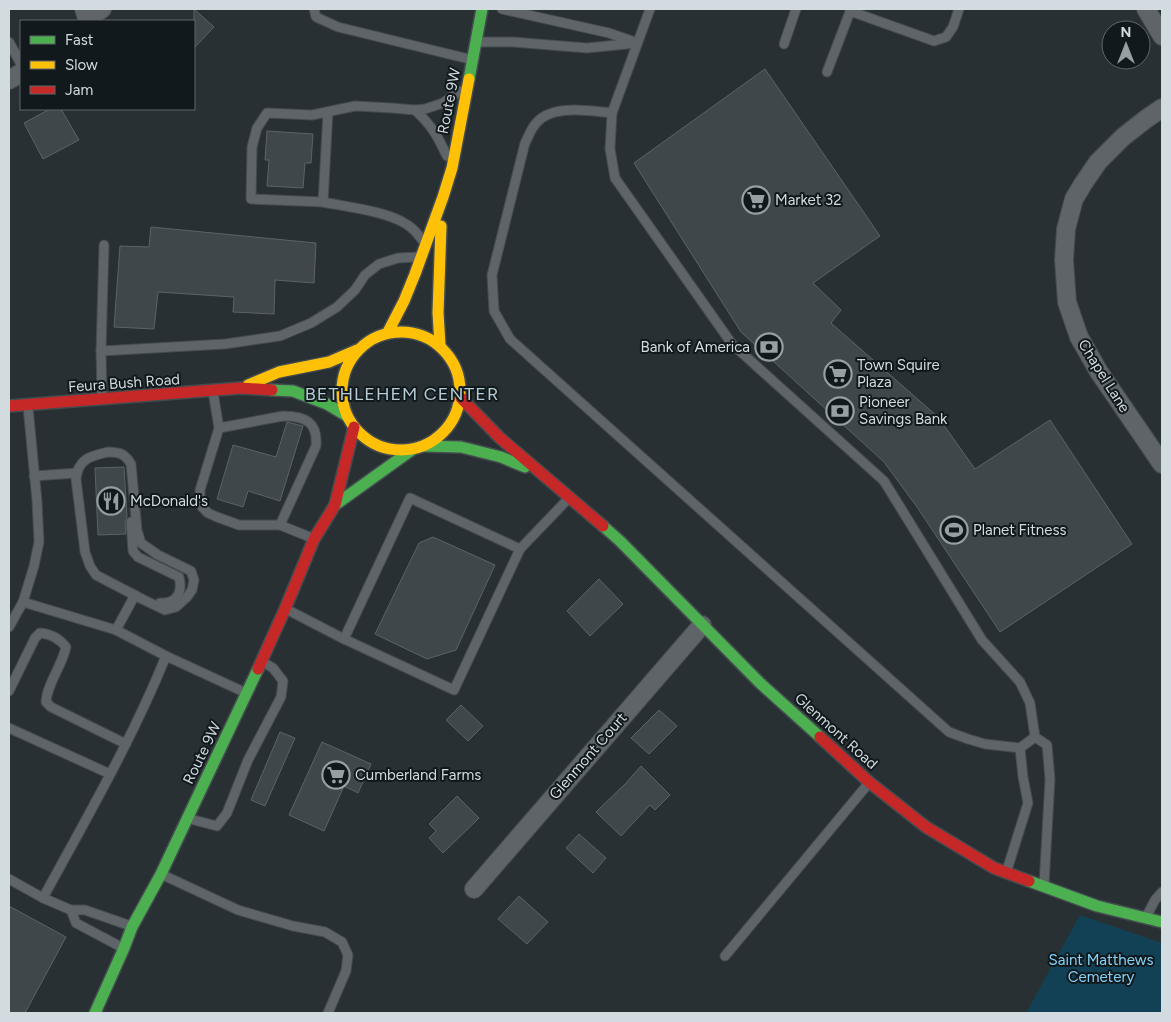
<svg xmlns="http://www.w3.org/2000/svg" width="1171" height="1022" font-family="Figtree,sans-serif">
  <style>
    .green { fill: #124155 }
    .building { fill: #40474b; stroke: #5c6367 }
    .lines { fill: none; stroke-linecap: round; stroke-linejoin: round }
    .lane-casing { stroke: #434b4f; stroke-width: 11 }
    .street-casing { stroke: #434b4f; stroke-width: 20 }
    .fast-casing { stroke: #434b4f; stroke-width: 14 }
    .slow-casing { stroke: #434b4f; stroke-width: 14 }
    .jam-casing { stroke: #434b4f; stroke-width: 14 }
    .lane { stroke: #5e6467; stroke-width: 9 }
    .street { stroke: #5e6467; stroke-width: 18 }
    .fast { stroke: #4caf50; stroke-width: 11 }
    .slow { stroke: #ffc107; stroke-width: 11 }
    .jam { stroke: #c62828; stroke-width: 11 }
    .labels { text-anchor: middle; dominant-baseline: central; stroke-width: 4; stroke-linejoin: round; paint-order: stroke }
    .street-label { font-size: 15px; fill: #d1dbe0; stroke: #11191c }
    .poi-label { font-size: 15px; fill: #d1dbe0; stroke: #11191c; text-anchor: start }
    .park-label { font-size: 15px; fill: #87d2f8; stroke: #11191c }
    .quarter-label { font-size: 18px; letter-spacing: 1px; fill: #b7cbd6; stroke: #11191c }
  </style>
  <rect width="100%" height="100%" fill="#283034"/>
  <polygon class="green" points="1080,915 1162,943 1162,1013 1026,1013"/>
  <g class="building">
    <polygon points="194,9 214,27 194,48"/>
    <polygon points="765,69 880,236 813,283 841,310 831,323 938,417 975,469 1050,420 1132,544 1000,632 917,507 884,462 741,332 634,163"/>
    <polygon points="50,109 61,109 79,140 43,159 24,123"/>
    <polygon points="267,131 313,134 311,163 305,163 303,188 267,186 269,160 265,160"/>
    <polygon points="151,227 316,243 314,283 275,280 274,314 233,312 234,297 158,292 154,329 114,327 120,246 149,247"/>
    <polygon points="287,422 303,426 280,501 248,491 243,507 217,499 233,445 276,457"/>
    <polygon points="124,467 127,517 125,522 126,534 98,535 95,468"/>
    <polygon points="433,537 495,565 456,650 427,659 375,634 419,543"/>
    <polygon points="599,579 623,604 590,636 567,611"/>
    <polygon points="461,705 483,726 468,741 446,720"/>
    <polygon points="659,710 677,726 649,754 631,738"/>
    <polygon points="280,732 295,738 265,806 251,800"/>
    <polygon points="322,742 371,764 358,793 344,786 324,831 289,815"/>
    <polygon points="641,766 670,795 655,810 650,805 621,836 596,812 626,783"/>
    <polygon points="457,796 479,818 443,853 429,838 436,831 429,824"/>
    <polygon points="579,834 606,858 593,873 566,848"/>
    <polygon points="519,896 548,922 527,944 498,919"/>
    <polygon points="9,906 66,937 25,1013 9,1013"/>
  </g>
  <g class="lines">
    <g class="lane-casing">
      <g id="lane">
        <polyline points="314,9 316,17 338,27 469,59"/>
        <polyline points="502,9 609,33 632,41"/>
        <polyline points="650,9 612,113 610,149 615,178 732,344 884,481 982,640 1020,682 1030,703 1035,737"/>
        <polyline points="850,11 934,41 946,37 953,27 959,9"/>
        <polyline points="9,42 21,64"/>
        <polyline points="478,42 513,42 587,48 637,43"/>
        <polyline points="784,44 796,9"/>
        <polyline points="827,72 851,9"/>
        <polyline points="328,112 323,202 251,199 252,147 257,128 267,113 312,115 355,106 392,108 415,110"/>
        <path d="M612,113C589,111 549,103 534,126C530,131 528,138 525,143L492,275L494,311L510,339L949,732L968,739L985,744L1020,748"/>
        <path d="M447,156C437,135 432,126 415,110L425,109L443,103L460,91"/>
        <path d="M323,202C347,207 386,211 406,224C413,228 418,234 423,241"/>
        <polyline points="101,351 104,245"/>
        <polyline points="213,392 219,428 200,490 200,500 202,507 208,513 217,517 239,525 280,525 312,538"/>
        <polyline points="102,398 101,351 225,344 280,336 311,323 337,307 355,290 365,275 379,264 398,258 418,257"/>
        <polyline points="28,407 37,501 39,542 34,566 23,602 116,630 166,656 244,692"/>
        <path d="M219,428L283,416C305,416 318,422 316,446L280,525"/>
        <path d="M108,452C120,452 125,454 131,464L137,530L141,543L158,555L191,571L194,580L192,590L187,597L176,607L165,610L142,599L96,575L90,566L85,552L76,479C78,459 90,456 108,452Z"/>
        <polyline points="34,476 77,473"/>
        <path d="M131,522L133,551L138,557L179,577C183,592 177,604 160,603"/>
        <polyline points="288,610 344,639 454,690 520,549 568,499"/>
        <polyline points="9,627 23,602"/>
        <polyline points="116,630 135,595"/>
        <polyline points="344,639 410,498 520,549"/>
        <path d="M9,691L35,638L40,633C51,634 59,638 66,647C62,666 47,684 46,702L51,707L126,744"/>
        <polyline points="9,728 110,774"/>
        <polyline points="1035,737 1047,745 1050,779 1044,885"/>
        <polyline points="190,819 217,826 227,813 248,760 281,697 283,681 273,668 263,662"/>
        <polyline points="1007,870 1028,803 1023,777 1020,748 1035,737"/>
        <polyline points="163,875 238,910 293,926 325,932 342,942 348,955 346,971 328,1013"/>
        <polyline points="9,879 43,898 71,910 85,910 128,925"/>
        <path d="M43,898C86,819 132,740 166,656"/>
        <polyline points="71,910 76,923 121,947"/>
        <polyline points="1146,917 1155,900 1162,892"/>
        <polyline points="725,956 868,784"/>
      </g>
    </g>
    <g class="street-casing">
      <g id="street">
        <polyline points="84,9 87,18 102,9"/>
        <polyline points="1146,9 1162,36"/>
        <polyline points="9,80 21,73"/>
        <polyline points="1162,108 1146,119 1123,137 1098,162 1083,184 1074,199 1066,229 1064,260 1067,302 1079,337 1099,372 1162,464"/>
        <polyline points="474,889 702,625"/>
      </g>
    </g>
    <g class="fast-casing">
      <g id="fast">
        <polyline points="469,79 482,9"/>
        <polyline points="272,390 293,391 327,404 347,416"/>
        <polyline points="423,446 461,447 501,457 525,467"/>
        <polyline points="335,505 413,449"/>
        <polyline points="603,526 620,541 760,683 820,737"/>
        <polyline points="1029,881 1097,906 1162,922"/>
        <polyline points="95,1013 124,948 132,927 161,874 258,669"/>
      </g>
    </g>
    <g class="slow-casing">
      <g id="slow">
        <circle cx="401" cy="391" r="59"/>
        <polyline points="388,332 404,301 415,274 443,197 452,168 469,79"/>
        <polyline points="440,345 438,313 441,226"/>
        <polyline points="248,385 279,372 329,362 357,350"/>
      </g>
    </g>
    <g class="jam-casing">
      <g id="jam">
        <polyline points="461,398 500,438 603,526"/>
        <polyline points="9,406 241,388 272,390"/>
        <polyline points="258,669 285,609 314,539 335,505 354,427"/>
        <polyline points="820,737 869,782 926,827 994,868 1029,881"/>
      </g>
    </g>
    <use href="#lane" class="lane"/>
    <use href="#street" class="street"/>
    <use href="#fast" class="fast"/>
    <use href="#slow" class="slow"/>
    <use href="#jam" class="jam"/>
  </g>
  <defs>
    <g id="supermarket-ring" transform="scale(1.4375)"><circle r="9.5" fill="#11191c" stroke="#969fa4" stroke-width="1.5"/><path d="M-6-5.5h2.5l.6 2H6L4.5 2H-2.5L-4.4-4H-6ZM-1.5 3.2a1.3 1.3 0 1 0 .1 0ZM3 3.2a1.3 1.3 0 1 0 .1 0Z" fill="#969fa4"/></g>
    <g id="bank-ring" transform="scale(1.4375)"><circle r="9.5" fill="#11191c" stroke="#969fa4" stroke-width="1.5"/><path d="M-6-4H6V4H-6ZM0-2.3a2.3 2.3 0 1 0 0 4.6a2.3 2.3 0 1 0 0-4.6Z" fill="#969fa4"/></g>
    <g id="restaurant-ring" transform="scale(1.4375)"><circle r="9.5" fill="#11191c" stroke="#969fa4" stroke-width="1.5"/><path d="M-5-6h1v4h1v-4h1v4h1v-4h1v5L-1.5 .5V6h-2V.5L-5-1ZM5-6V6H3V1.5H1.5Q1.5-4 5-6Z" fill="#969fa4"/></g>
    <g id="stadium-ring" transform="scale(1.4375)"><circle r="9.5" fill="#11191c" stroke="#969fa4" stroke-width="1.5"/><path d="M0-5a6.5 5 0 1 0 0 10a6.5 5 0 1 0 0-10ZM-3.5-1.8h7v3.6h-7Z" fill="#969fa4"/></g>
  </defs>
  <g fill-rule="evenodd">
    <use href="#supermarket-ring" x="756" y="200"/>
    <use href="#bank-ring" x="769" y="347"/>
    <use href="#supermarket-ring" x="838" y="374"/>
    <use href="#bank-ring" x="840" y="411"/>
    <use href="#restaurant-ring" x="111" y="501"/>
    <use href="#stadium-ring" x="954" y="530"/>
    <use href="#supermarket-ring" x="336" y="775"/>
  </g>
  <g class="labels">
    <g class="street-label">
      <text transform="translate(449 101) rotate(-79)">Route 9W</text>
      <text transform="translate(1104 376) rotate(58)">Chapel Lane</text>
      <text transform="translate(124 383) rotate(-4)">Feura Bush Road</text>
      <text transform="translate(836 731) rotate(42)">Glenmont Road</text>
      <text transform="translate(202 753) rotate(-64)">Route 9W</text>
      <text transform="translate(588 756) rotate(-49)">Glenmont Court</text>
    </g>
    <g class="poi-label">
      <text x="775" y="200">Market 32</text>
      <text x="750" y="347" text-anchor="end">Bank of America</text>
      <text x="857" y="365">Town Squire<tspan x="857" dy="17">Plaza</tspan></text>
      <text x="859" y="402">Pioneer<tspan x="859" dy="17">Savings Bank</tspan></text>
      <text x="130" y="501">McDonald's</text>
      <text x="973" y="530">Planet Fitness</text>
      <text x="355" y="775">Cumberland Farms</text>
    </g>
    <g class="park-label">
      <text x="1101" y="960">Saint Matthews<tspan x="1101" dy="17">Cemetery</tspan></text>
    </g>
    <g class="quarter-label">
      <text x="402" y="394">BETHLEHEM CENTER</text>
    </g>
  </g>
  <rect width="1171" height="1022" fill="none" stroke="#d1dbe0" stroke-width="20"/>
  <rect x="20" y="20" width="175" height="90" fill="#11191c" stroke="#5e676a"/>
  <rect x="30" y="36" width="25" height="8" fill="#4caf50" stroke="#5e676a"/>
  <text x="65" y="45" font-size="15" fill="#d1dbe0">Fast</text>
  <rect x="30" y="61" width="25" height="8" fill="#ffc107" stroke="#5e676a"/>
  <text x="65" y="70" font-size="15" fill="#d1dbe0">Slow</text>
  <rect x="30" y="86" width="25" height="8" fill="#c62828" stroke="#5e676a"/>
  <text x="65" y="95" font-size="15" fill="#d1dbe0">Jam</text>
  <g transform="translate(1126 45)"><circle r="24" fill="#11191c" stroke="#5e676a"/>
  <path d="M0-4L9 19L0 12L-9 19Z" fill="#969fa4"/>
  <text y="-8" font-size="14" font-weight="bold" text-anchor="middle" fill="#d1dbe0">N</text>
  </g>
</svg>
